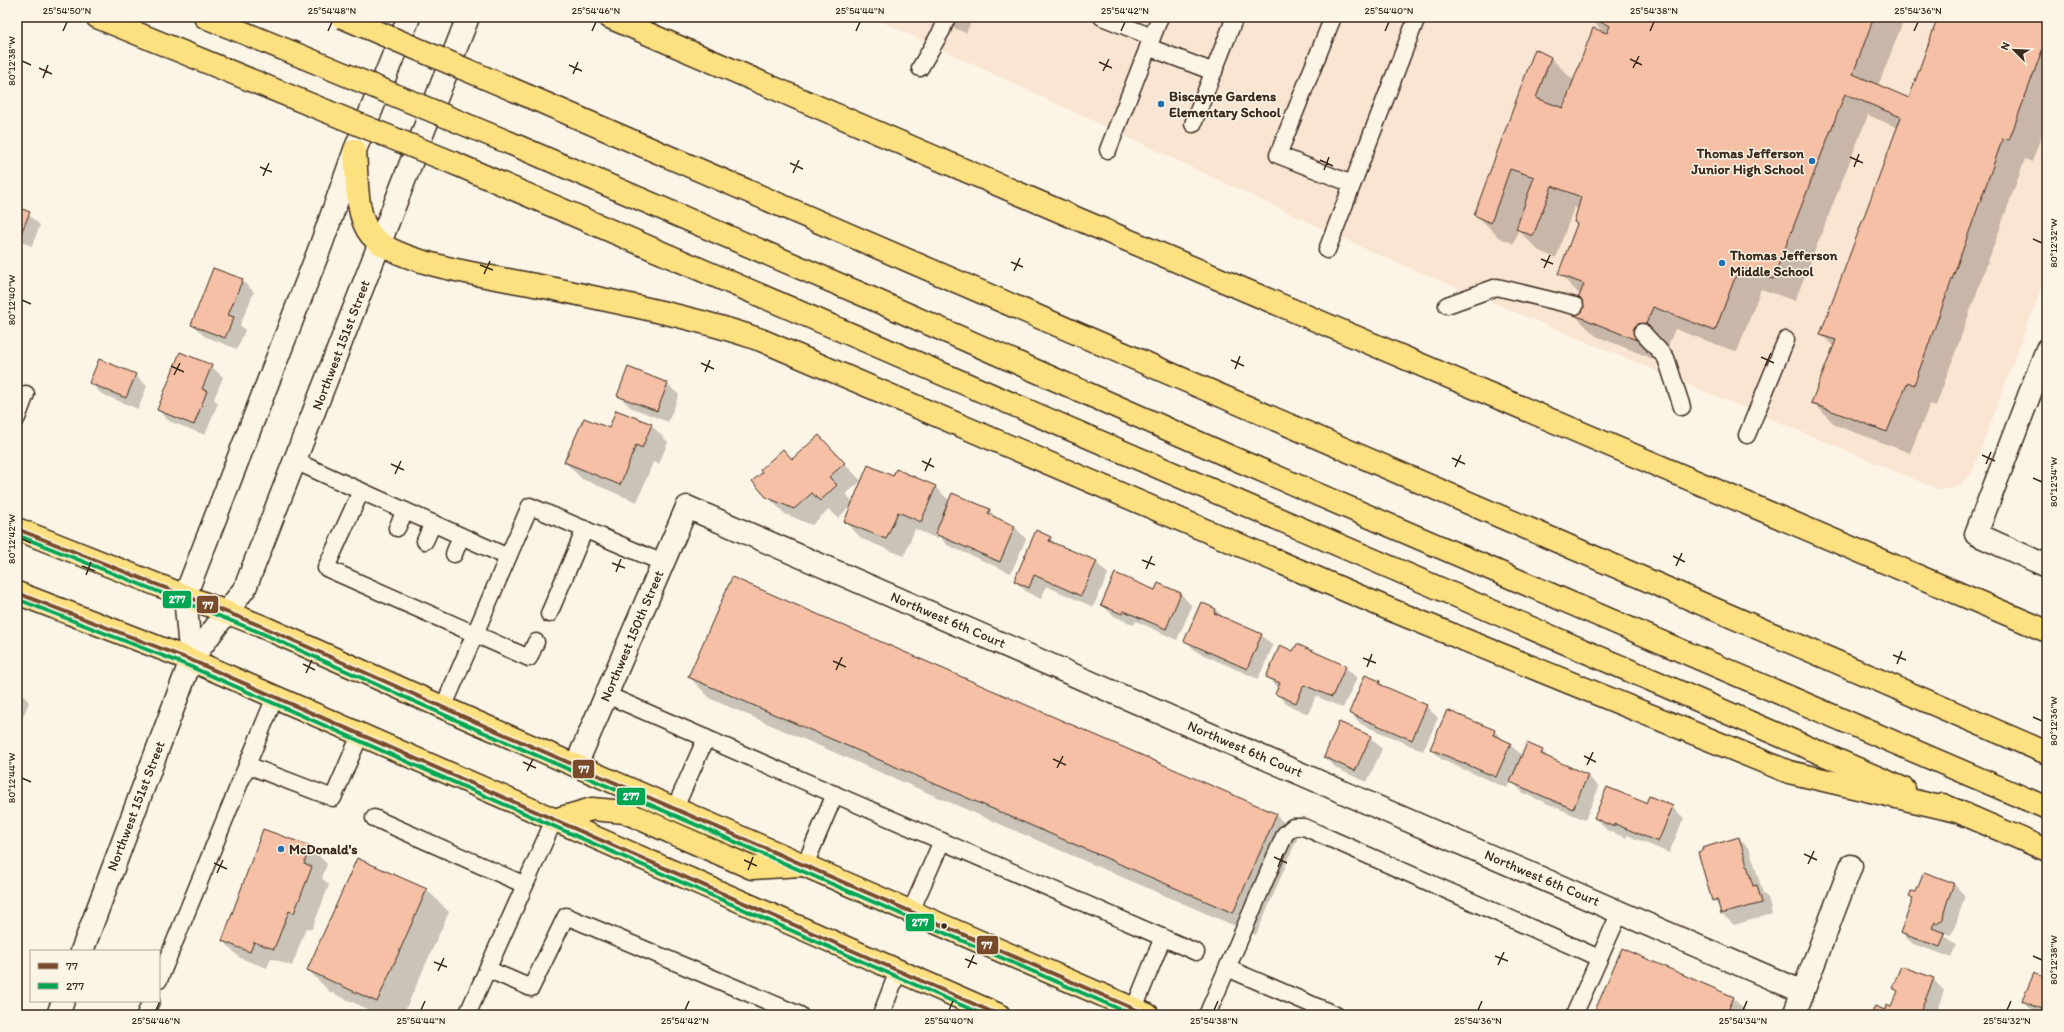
<svg xmlns="http://www.w3.org/2000/svg" width="2064" height="1032" font-family="Itim,sans-serif">
  <style>
    .built { fill: #fae5d2 }
    .shadow { fill: #0003 }
    .building { fill: #f5c0a6; stroke: #3b2a1e }
    .lines { fill: none; stroke-linecap: round; stroke-linejoin: round }
    .service-casing { stroke: #3b2a1e; stroke-width: 19 }
    .minor-casing { stroke: #3b2a1e; stroke-width: 25 }
    .tertiary-casing { stroke: #3b2a1e; stroke-width: 25 }
    .primary-casing { stroke: #3b2a1e; stroke-width: 25 }
    .motorway-casing { stroke: #3b2a1e; stroke-width: 25 }
    .service { stroke: #fcf5e5; stroke-width: 16 }
    .minor { stroke: #fcf5e5; stroke-width: 22 }
    .tertiary { stroke: #fcf5e5; stroke-width: 22 }
    .primary { stroke: #fde080; stroke-width: 22 }
    .motorway { stroke: #fde080; stroke-width: 22 }
    .motorway-bridge-casing { stroke: #3b2a1e; stroke-width: 25; stroke-linecap: butt }
    .motorway-bridge { stroke: #fde080; stroke-width: 22 }
    .bus-1-casing { stroke: #fcf5e5; stroke-width: 7 }
    .bus-2-casing { stroke: #fcf5e5; stroke-width: 7 }
    .bus-1 { stroke: #7a4b2a; stroke-width: 4 }
    .bus-2 { stroke: #00a651; stroke-width: 4 }
    .ticks { fill: none; stroke: #3b2a1e; stroke-width: 1.5 }
    .poi-dot { fill: #1f6fb2; stroke: #fcf5e5; stroke-width: 1.5 }
    .bus-dot { fill: #3b2a1e; stroke: #fcf5e5; stroke-width: 1.5 }
    .labels { text-anchor: middle; dominant-baseline: central; stroke-width: 3; stroke-linejoin: round; paint-order: stroke }
    .poi-label { font-size: 14px; font-weight: bold; fill: #3b2a1e; stroke: #fcf5e5; text-anchor: start }
    .street-label { font-size: 14px; fill: #3b2a1e; stroke: #fcf5e5 }
    .line-badge { stroke: #fcf5e5; stroke-width: 1.5 }
    .badge-label { font-size: 11px; text-anchor: middle; font-weight: bold; fill: #fff }
    .neatline { fill: none; stroke: #3b2a1e; stroke-width: 1.5 }
    .ticks-label { font-size: 10px; text-anchor: middle; fill: #3b2a1e }
  </style>
  <rect width="100%" height="100%" fill="#fcf5e5"/>
  <filter id="ink" filterUnits="userSpaceOnUse"><feTurbulence type="fractalNoise" baseFrequency=".025" numOctaves="2"/><feDisplacementMap in="SourceGraphic" scale="8" xChannelSelector="R" yChannelSelector="G"/><feConvolveMatrix kernelMatrix="1 2 1 2 8 2 1 2 1" color-interpolation-filters="sRGB"/></filter>
  <g filter="url(#ink)">
    <polygon class="built" points="872,17 2047,17 2047,273 1972,473 1959,486 1940,490 1374,253"/>
    <g class="shadow">
      <polygon points="928,17 973,17 966,33"/>
      <polygon points="1589,17 1905,17 1878,86 1909,100 1939,17 2047,17 2047,120 2032,162 2025,159 1936,406 1930,404 1910,453 1835,425 1813,402 1834,347 1821,334 1898,128 1868,115 1795,301 1761,289 1737,352 1675,329 1661,362 1596,336 1573,314 1580,295 1560,274 1578,225 1578,209 1574,207 1556,258 1539,251 1518,230 1514,244 1498,237 1476,214 1535,51 1551,58 1574,81 1605,34"/>
      <polygon points="17,205 40,225 32,246 18,241 17,242"/>
      <polygon points="17,257 22,263 17,275"/>
      <polygon points="242,280 254,292 240,325 245,330 237,349 204,336 192,324"/>
      <polygon points="211,366 223,377 214,399 218,403 205,435 169,421 158,410"/>
      <polygon points="135,375 147,386 138,409 102,394 90,383"/>
      <polygon points="667,384 679,395 668,422 630,407 618,395"/>
      <polygon points="17,422 22,428 17,441"/>
      <polygon points="651,425 668,442 659,464 653,462 637,502 582,479 565,462 610,429"/>
      <polygon points="819,436 861,481 846,494 853,503 893,477 935,487 950,501 989,510 1000,521 1015,527 1026,539 1011,573 947,545 939,536 938,539 915,529 904,556 862,539 845,521 853,503 838,518 829,509 812,525 785,514 767,496 792,460"/>
      <polygon points="1050,538 1058,546 1096,562 1108,574 1093,607 1046,586 1041,599 1027,592 1015,581"/>
      <polygon points="1158,584 1181,594 1192,606 1177,640 1136,621 1134,625 1114,616 1102,605 1155,591"/>
      <polygon points="1216,610 1224,618 1261,635 1273,646 1258,679 1197,652 1185,640"/>
      <polygon points="1294,652 1345,667 1357,678 1343,708 1316,696 1308,714 1288,705 1276,693 1279,688 1267,677"/>
      <polygon points="1366,676 1380,682 1387,689 1426,706 1438,718 1423,751 1361,724 1350,713"/>
      <polygon points="689,677 1276,815 1298,837 1256,935 711,699"/>
      <polygon points="18,690 29,702 20,724 17,722"/>
      <polygon points="1494,731 1523,756 1542,751 1551,760 1588,776 1599,787 1585,820 1523,793 1511,780 1507,788 1442,760 1431,749"/>
      <polygon points="1370,737 1382,749 1367,782 1337,769 1325,757"/>
      <polygon points="1647,804 1672,807 1684,818 1669,853 1627,835 1626,838 1607,830 1595,818"/>
      <polygon points="264,830 310,847 327,864 322,878 329,885 312,929 306,928 292,966 271,958 267,968 240,958 223,941"/>
      <polygon points="1739,838 1750,850 1763,893 1768,898 1772,914 1734,925 1722,914 1720,907 1713,900"/>
      <polygon points="1924,873 1954,884 1965,896 1954,930 1950,935 1946,933 1945,935 1956,945 1951,957 1913,944 1901,933 1914,900 1910,896 1916,894"/>
      <polygon points="427,890 449,912 403,1015 381,1015 330,992 308,970"/>
      <polygon points="1933,979 1944,991 1935,1015 1872,1015 1892,1008 1898,992 1894,988"/>
      <polygon points="2047,979 2047,1015 2042,1015 2035,1012 2023,1001"/>
      <polygon points="1733,998 1750,1015 1594,1015"/>
    </g>
    <g class="building">
      <polygon points="1589,17 1874,17 1853,74 1909,98 1938,17 2047,17 2047,37 2011,135 2009,140 2003,138 1914,385 1908,382 1887,432 1811,403 1836,340 1820,335 1821,332 1901,117 1845,94 1773,279 1739,267 1715,331 1653,307 1639,341 1572,314 1584,284 1558,274 1577,224 1574,222 1581,197 1552,186 1533,236 1516,229 1534,177 1510,169 1491,223 1474,215 1535,49 1551,57 1536,98 1563,108 1593,28 1607,33 1610,26"/>
      <polygon points="17,207 30,212 20,236 17,234"/>
      <polygon points="213,268 243,279 228,315 234,317 225,338 191,325"/>
      <polygon points="180,352 212,365 202,389 207,391 194,425 157,410"/>
      <polygon points="99,359 136,374 126,398 89,383"/>
      <polygon points="628,367 668,383 657,411 617,396"/>
      <polygon points="616,410 652,424 642,448 636,445 620,485 564,462 584,418 609,428"/>
      <polygon points="819,435 845,463 829,477 837,485 820,501 812,493 794,509 766,497 752,481 762,473 760,470 783,449 792,459"/>
      <polygon points="868,465 893,476 896,469 936,486 921,522 898,512 886,539 844,522"/>
      <polygon points="952,493 990,509 988,514 1015,526 1000,562 935,534"/>
      <polygon points="1036,530 1051,537 1049,541 1097,561 1081,596 1034,575 1029,588 1014,581"/>
      <polygon points="1115,573 1155,590 1158,583 1181,593 1166,629 1124,611 1122,614 1101,605"/>
      <polygon points="732,577 1277,814 1233,913 688,677"/>
      <polygon points="1201,602 1216,609 1214,613 1262,634 1247,669 1184,641"/>
      <polygon points="1297,644 1346,666 1332,697 1304,685 1296,703 1275,694 1280,683 1266,677 1280,645 1293,651"/>
      <polygon points="1365,675 1380,681 1379,684 1427,705 1412,740 1349,713"/>
      <polygon points="1447,710 1495,730 1493,735 1511,743 1496,777 1430,749"/>
      <polygon points="1339,722 1371,736 1355,771 1324,757"/>
      <polygon points="1527,743 1543,750 1541,754 1588,775 1573,809 1510,782"/>
      <polygon points="1607,787 1646,803 1649,796 1673,806 1658,842 1615,824 1614,827 1594,818"/>
      <polygon points="263,829 310,846 304,864 312,867 294,913 289,911 274,949 254,942 250,952 222,941"/>
      <polygon points="1739,837 1753,886 1757,885 1762,903 1721,914 1717,899 1712,901 1698,852 1703,850 1702,848"/>
      <polygon points="357,858 427,889 377,1002 307,970"/>
      <polygon points="1924,872 1954,883 1944,911 1943,919 1938,924 1935,922 1932,928 1945,933 1940,947 1900,933 1913,899 1909,897 1911,891 1916,892"/>
      <polygon points="1622,948 1734,997 1726,1015 1593,1015"/>
      <polygon points="1901,966 1934,978 1919,1015 1871,1015 1875,1006 1885,1010 1886,1005 1891,1007 1898,991 1892,988"/>
      <polygon points="2034,973 2047,978 2047,1011 2022,1001"/>
    </g>
    <g class="lines">
      <g class="service-casing">
        <g id="service">
          <polyline points="1102,17 1152,37"/>
          <polyline points="1333,17 1278,155 1352,184"/>
          <polyline points="1148,47 1214,72"/>
          <polyline points="920,68 942,30 947,17"/>
          <polyline points="1193,124 1235,17"/>
          <polyline points="1108,150 1160,17"/>
          <polyline points="1327,250 1417,17"/>
          <polyline points="1447,305 1497,287 1575,306"/>
          <polyline points="1642,332 1666,358 1682,407"/>
          <polyline points="17,418 26,394"/>
          <polyline points="1747,435 1786,340"/>
          <polyline points="295,461 361,491 326,568 529,658 536,642"/>
          <polyline points="361,491 508,557"/>
          <polyline points="397,528 405,511"/>
          <polyline points="425,541 433,523"/>
          <polyline points="454,554 461,536"/>
          <polyline points="549,614 585,529"/>
          <polyline points="607,695 1196,952"/>
          <polyline points="443,708 530,506 663,563"/>
          <polyline points="247,765 333,798 360,735"/>
          <polyline points="675,808 706,738"/>
          <polyline points="374,818 525,885"/>
          <polyline points="805,865 835,794"/>
          <polyline points="911,911 942,841"/>
          <polyline points="1227,968 1336,1015"/>
          <polyline points="487,969 531,988 566,916 800,1015"/>
          <polyline points="159,980 275,697"/>
          <polyline points="1134,1009 1163,937"/>
          <polyline points="145,1015 151,1001"/>
          <polyline points="467,1015 554,820"/>
          <polyline points="881,1015 898,971"/>
          <polyline points="1207,1015 1285,834 1293,827 1304,827 1599,958"/>
          <polyline points="1574,1015 1620,912"/>
        </g>
      </g>
      <g class="minor-casing">
        <g id="minor">
          <polyline points="2047,349 1976,534 2047,566"/>
          <polyline points="576,765 687,507 1803,992"/>
          <polyline points="82,951 191,660"/>
          <polyline points="58,1015 63,1001"/>
          <polyline points="1794,1015 1851,866"/>
        </g>
      </g>
      <g class="tertiary-casing">
        <g id="tertiary">
          <polyline points="191,660 245,588 468,17"/>
          <polyline points="191,660 185,596 321,245 355,150 409,17"/>
        </g>
      </g>
      <g class="primary-casing">
        <g id="primary">
          <polyline points="17,529 261,626 478,723 1148,1015"/>
          <polyline points="17,593 191,660 999,1015"/>
          <polyline points="554,820 592,809 625,812 752,868 801,865"/>
        </g>
      </g>
      <g class="motorway-casing">
        <g id="motorway">
          <polyline points="97,17 326,111"/>
          <polyline points="205,17 303,57"/>
          <polyline points="609,17 1078,219 2047,631"/>
          <polyline points="528,96 2047,753"/>
          <polyline points="510,143 866,296 1233,458 2047,808"/>
          <path d="M355,150C357,174 355,216 371,235C398,267 512,279 555,289C624,304 695,317 761,340L1389,609L1789,772L1957,811"/>
          <polyline points="456,164 1904,789"/>
          <polyline points="1943,805 2047,850"/>
        </g>
      </g>
      <use href="#service" class="service"/>
      <use href="#minor" class="minor"/>
      <use href="#tertiary" class="tertiary"/>
      <use href="#primary" class="primary"/>
      <use href="#motorway" class="motorway"/>
      <g class="motorway-bridge-casing">
        <g id="motorway-bridge">
          <polyline points="342,17 528,96"/>
          <polyline points="303,57 510,143"/>
          <polyline points="326,111 456,164"/>
        </g>
      </g>
      <use href="#motorway-bridge" class="motorway-bridge"/>
      <g class="bus-1-casing">
        <g id="bus-1">
          <polyline points="17,529 261,626 478,723 1148,1015"/>
          <polyline points="17,593 191,660 999,1015"/>
        </g>
      </g>
      <g class="bus-2-casing">
        <g id="bus-2">
          <polyline points="17,535 259,632 476,729 1133,1015"/>
          <polyline points="17,599 189,666 984,1015"/>
        </g>
      </g>
      <use href="#bus-1" class="bus-1"/>
      <use href="#bus-2" class="bus-2"/>
    </g>
  </g>
  <path class="ticks" d="M63,31L67,22M328,31L332,22M592,31L596,22M856,31L860,22M1121,31L1125,22M1385,31L1389,22M1650,31L1654,22M1914,31L1918,22M1630,59L1642,65M22,61L31,65M1099,62L1112,68M569,65L582,71M39,68L52,74M1633,68L1639,56M1103,71L1109,59M573,74L578,62M43,78L48,65M1850,157L1863,163M1320,160L1333,166M790,163L803,169M260,167L272,172M1854,167L1859,154M1324,170L1329,157M793,173L799,160M263,176L269,163M2033,239L2042,243M1541,259L1553,264M1011,262L1023,267M480,265L493,270M1544,268L1550,255M1014,271L1020,258M484,274L490,261M22,300L31,304M1761,357L1774,363M1231,360L1244,366M701,363L714,369M171,366L184,372M1765,366L1771,353M1235,369L1240,356M705,372L710,360M174,375L180,363M1982,455L1995,461M1452,458L1465,464M922,461L934,467M391,464L404,470M1986,464L1991,452M1455,467L1461,455M925,471L931,458M395,474L401,461M2033,478L2042,482M22,539L31,543M1673,556L1685,562M1142,560L1155,565M612,563L625,568M82,566L95,571M1676,566L1682,553M1146,569L1152,556M616,572L621,559M86,575L91,562M1893,655L1906,660M1363,658L1376,663M833,661L846,667M303,664L315,670M1897,664L1902,651M1367,667L1372,654M836,670L842,657M306,673L312,660M2033,717L2042,721M1584,756L1596,762M1053,759L1066,765M523,762L536,768M1587,765L1593,752M1057,768L1063,756M527,771L533,759M22,778L31,782M1804,854L1817,860M1274,857L1287,863M744,860L757,866M214,863L227,869M1808,864L1814,851M1278,867L1283,854M748,870L753,857M217,873L223,860M1495,956L1508,961M2033,956L2042,960M965,959L977,964M434,962L447,967M1498,965L1504,952M968,968L974,955M438,971L444,958M156,1010L160,1001M421,1010L425,1001M685,1010L689,1001M949,1010L953,1001M1214,1010L1218,1001M1478,1010L1482,1001M1743,1010L1747,1001M2007,1010L2011,1001"/>
  <g class="poi-dot">
    <circle cx="1161" cy="104" r="4"/>
    <circle cx="1812" cy="161" r="4"/>
    <circle cx="1722" cy="263" r="4"/>
    <circle cx="281" cy="849" r="4"/>
  </g>
  <circle class="bus-dot" cx="944" cy="926" r="3.5"/>
  <g class="labels">
    <g class="poi-label">
      <text x="1169" y="96">Biscayne Gardens<tspan x="1169" dy="16">Elementary School</tspan></text>
      <text x="1804" y="153" text-anchor="end">Thomas Jefferson<tspan x="1804" dy="16">Junior High School</tspan></text>
      <text x="1730" y="255">Thomas Jefferson<tspan x="1730" dy="16">Middle School</tspan></text>
      <text x="289" y="849">McDonald's</text>
    </g>
    <g class="street-label">
      <text transform="translate(341 345) rotate(-69)">Northwest 151st Street</text>
      <text transform="translate(948 620) rotate(23)">Northwest 6th Court</text>
      <text transform="translate(632 636) rotate(-67)">Northwest 150th Street</text>
      <text transform="translate(1245 749) rotate(23)">Northwest 6th Court</text>
      <text transform="translate(136 806) rotate(-69)">Northwest 151st Street</text>
      <text transform="translate(1542 878) rotate(23)">Northwest 6th Court</text>
    </g>
  </g>
  <g class="line-badge">
    <rect x="162" y="590" width="30" height="19" rx="4" fill="#00a651"/>
    <rect x="196" y="595" width="23" height="19" rx="4" fill="#7a4b2a"/>
    <rect x="572" y="759" width="23" height="20" rx="4" fill="#7a4b2a"/>
    <rect x="616" y="787" width="30" height="19" rx="4" fill="#00a651"/>
    <rect x="905" y="913" width="30" height="19" rx="4" fill="#00a651"/>
    <rect x="976" y="935" width="23" height="20" rx="4" fill="#7a4b2a"/>
  </g>
  <g class="badge-label">
    <text x="177" y="603">277</text>
    <text x="208" y="609">77</text>
    <text x="584" y="773">77</text>
    <text x="631" y="800">277</text>
    <text x="920" y="926">277</text>
    <text x="987" y="949">77</text>
  </g>
  <rect width="2064" height="1032" fill="none" stroke="#fcf5e5" stroke-width="44"/>
  <rect x="30" y="950" width="130" height="52" fill="#fcf5e5" stroke="#afa495"/>
  <rect x="38" y="963" width="20" height="6" fill="#7a4b2a" stroke="#afa495"/>
  <text x="66" y="970" font-size="12" fill="#3b2a1e">77</text>
  <rect x="38" y="983" width="20" height="6" fill="#00a651" stroke="#afa495"/>
  <text x="66" y="990" font-size="12" fill="#3b2a1e">277</text>
  <g transform="translate(2014 50) rotate(294)" stroke="#fcf5e5" stroke-width="3" paint-order="stroke">
  <path d="M0-3L7 15L0 10L-7 15Z" fill="#3b2a1e"/>
  <text y="-6" font-size="11" font-weight="bold" text-anchor="middle" fill="#3b2a1e">N</text>
  </g>
  <rect x="22" y="22" width="2020" height="988" class="neatline"/>
  <g class="ticks-label">
    <text x="67" y="14">25°54'50"N</text>
    <text x="332" y="14">25°54'48"N</text>
    <text x="596" y="14">25°54'46"N</text>
    <text x="860" y="14">25°54'44"N</text>
    <text x="1125" y="14">25°54'42"N</text>
    <text x="1389" y="14">25°54'40"N</text>
    <text x="1654" y="14">25°54'38"N</text>
    <text x="1918" y="14">25°54'36"N</text>
    <text transform="translate(11 61) rotate(-90)" y="4">80°12'38"W</text>
    <text transform="translate(2053 243) rotate(-90)" y="4">80°12'32"W</text>
    <text transform="translate(11 300) rotate(-90)" y="4">80°12'40"W</text>
    <text transform="translate(2053 482) rotate(-90)" y="4">80°12'34"W</text>
    <text transform="translate(11 539) rotate(-90)" y="4">80°12'42"W</text>
    <text transform="translate(2053 721) rotate(-90)" y="4">80°12'36"W</text>
    <text transform="translate(11 778) rotate(-90)" y="4">80°12'44"W</text>
    <text transform="translate(2053 960) rotate(-90)" y="4">80°12'38"W</text>
    <text x="156" y="1024">25°54'46"N</text>
    <text x="421" y="1024">25°54'44"N</text>
    <text x="685" y="1024">25°54'42"N</text>
    <text x="949" y="1024">25°54'40"N</text>
    <text x="1214" y="1024">25°54'38"N</text>
    <text x="1478" y="1024">25°54'36"N</text>
    <text x="1743" y="1024">25°54'34"N</text>
    <text x="2007" y="1024">25°54'32"N</text>
  </g>
</svg>
